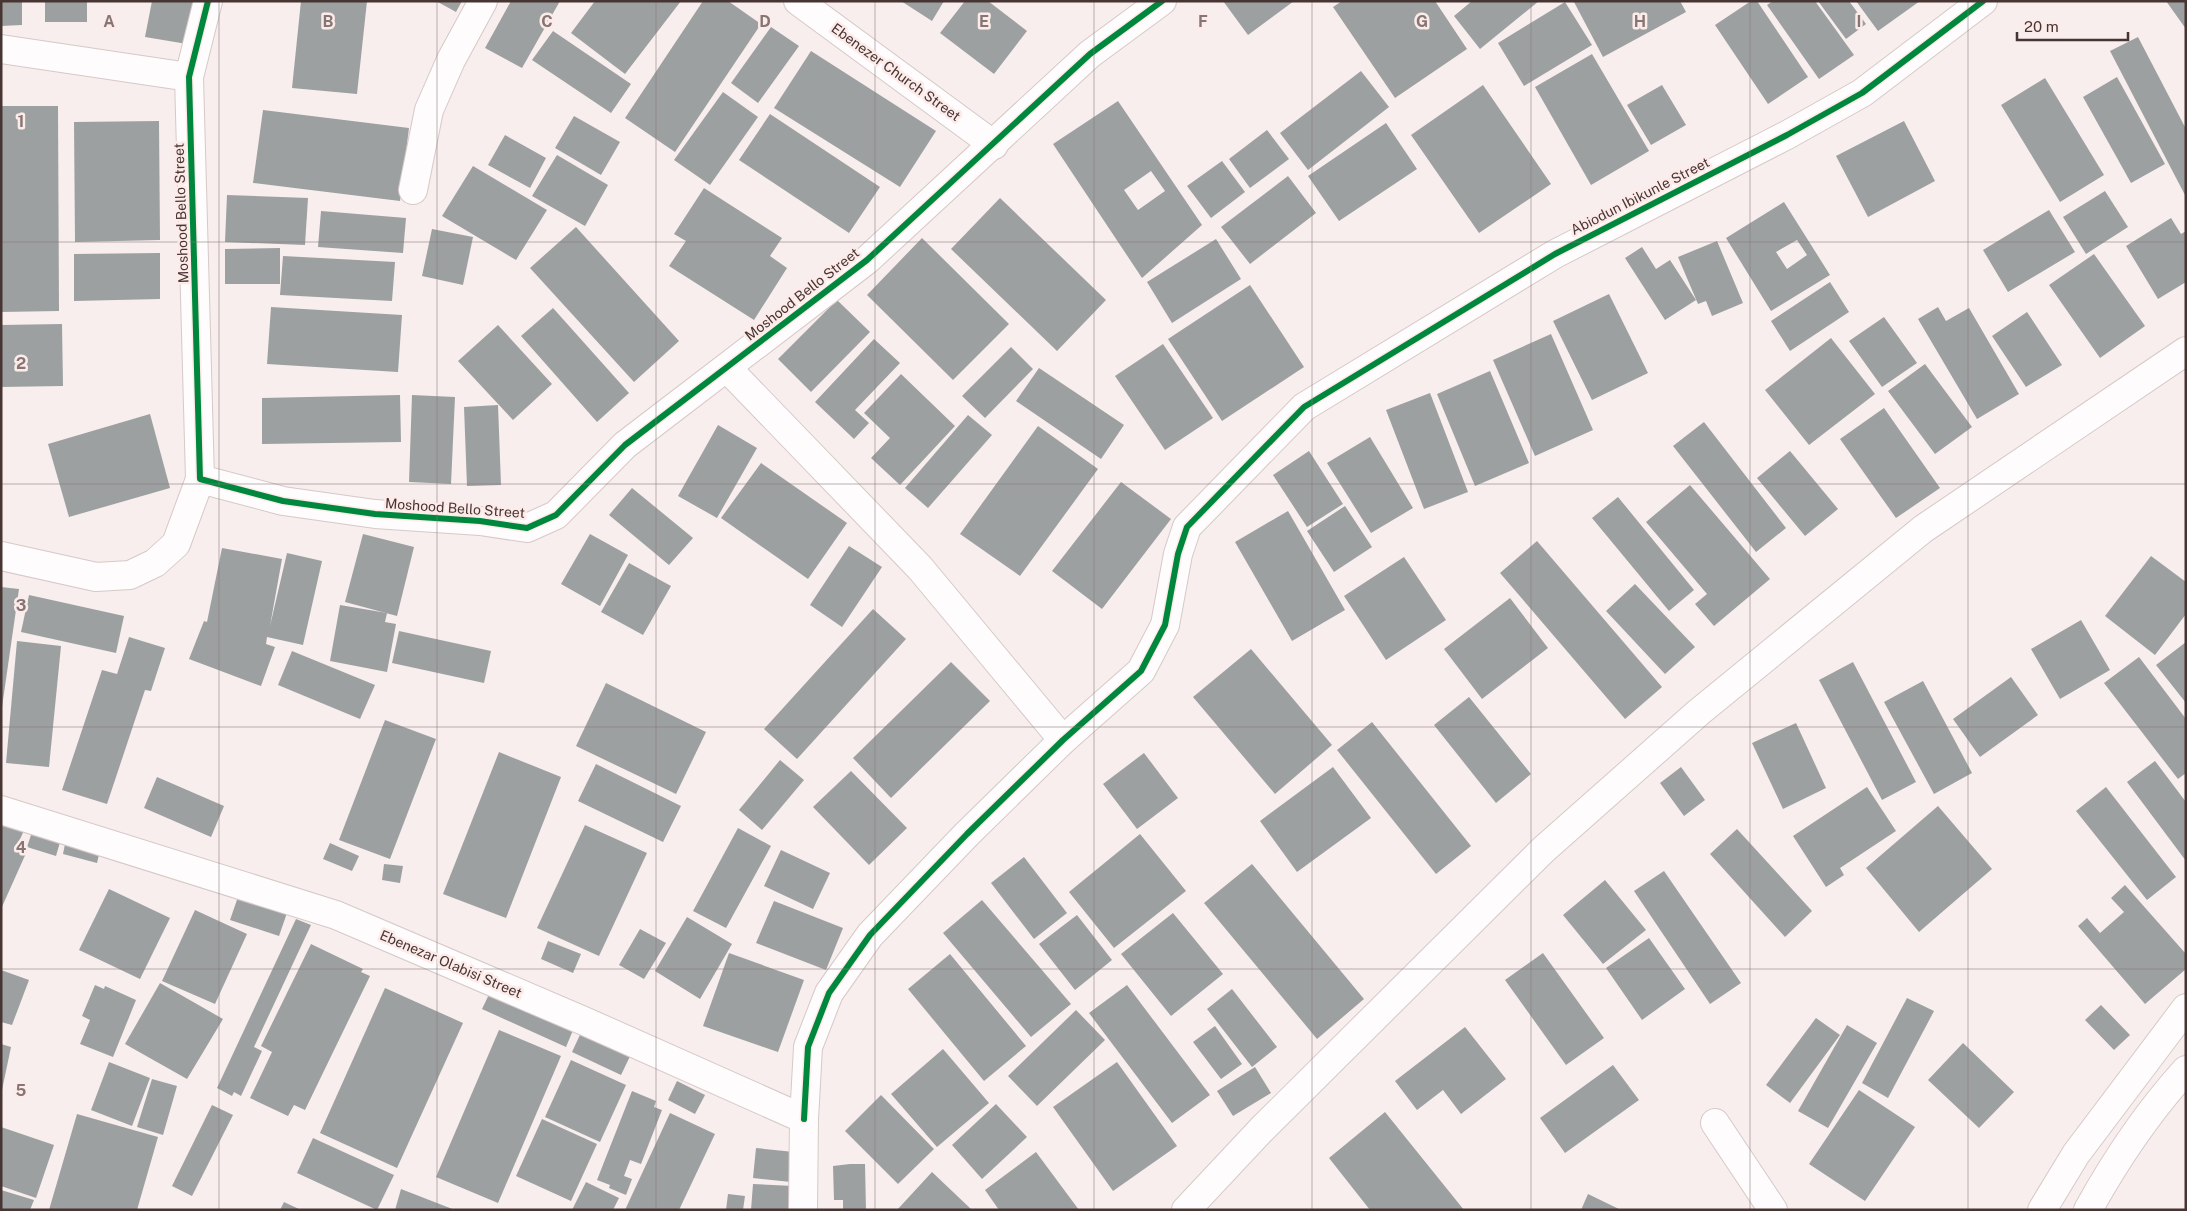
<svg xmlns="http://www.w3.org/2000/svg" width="2187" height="1211" font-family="'Public Sans',sans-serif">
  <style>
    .building { fill: #9da0a1; fill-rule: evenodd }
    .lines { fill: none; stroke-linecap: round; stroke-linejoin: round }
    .minor-casing { stroke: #d6c9c8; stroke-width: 30 }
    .major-casing { stroke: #d6c9c8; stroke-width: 30 }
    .minor { stroke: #fefcfc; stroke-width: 28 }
    .major { stroke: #fefcfc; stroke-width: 28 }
    .cycleway-casing { stroke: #fdebe9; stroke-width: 9 }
    .cycleway { stroke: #00873e; stroke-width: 6 }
    .grid { fill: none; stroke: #847674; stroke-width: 1; stroke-opacity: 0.55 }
    .labels { text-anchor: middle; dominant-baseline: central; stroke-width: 5; stroke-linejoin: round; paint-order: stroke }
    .street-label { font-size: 14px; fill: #463533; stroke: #fdebe9 }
    .grid-label { font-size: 16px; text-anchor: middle; font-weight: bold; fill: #847674; stroke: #fdebe9; stroke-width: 5; stroke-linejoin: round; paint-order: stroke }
  </style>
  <rect width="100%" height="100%" fill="#f8eeee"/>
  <g class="building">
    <polygon points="1,1 22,1 22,25 1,26"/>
    <rect x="45" y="1" width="42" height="21"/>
    <polygon points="152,1 195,1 187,44 145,37"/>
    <polygon points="301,1 367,1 357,94 292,88"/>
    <polygon points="436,1 462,1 456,12"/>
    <polygon points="511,1 560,1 522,68 485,48"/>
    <polygon points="595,1 681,1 625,74 571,33"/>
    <polygon points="703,1 728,1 761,24 675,152 625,118"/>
    <polygon points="901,1 944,1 932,21"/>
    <polygon points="965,1 988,1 1027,31 994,74 940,33"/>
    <polygon points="1223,1 1294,1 1248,35"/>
    <polygon points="1342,1 1435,1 1467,49 1395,98 1333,7"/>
    <polygon points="1472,1 1539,1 1480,49 1454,16"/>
    <polygon points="1576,1 1680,1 1686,12 1603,57 1574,2"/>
    <polygon points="1751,1 1757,1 1808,77 1768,104 1715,25"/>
    <polygon points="1773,1 1815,1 1854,55 1819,79 1767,5"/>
    <polygon points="1818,1 1849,1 1866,24 1846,39"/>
    <polygon points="1856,1 1920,1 1878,31"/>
    <polygon points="2166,1 2186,1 2186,29"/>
    <polygon points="1565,2 1592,45 1524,86 1498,43"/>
    <polygon points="771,27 799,46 758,103 731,83"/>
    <polygon points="553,31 631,84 611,113 532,60"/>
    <polygon points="2138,37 2186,129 2186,197 2110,51"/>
    <polygon points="811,51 936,131 900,187 774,108"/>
    <polygon points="1592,54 1649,151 1591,185 1535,87"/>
    <polygon points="1361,71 1389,107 1308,170 1280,133"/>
    <polygon points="2117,77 2165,164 2131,183 2083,97"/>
    <polygon points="2045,78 2104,175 2060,202 2001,105"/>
    <polygon points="1483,85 1551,184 1479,233 1411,135"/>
    <polygon points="1662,85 1686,125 1651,145 1627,105"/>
    <polygon points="723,92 758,117 710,185 674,160"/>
    <path d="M1118,101L1202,225L1142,278L1053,144ZM1151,171L1165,191L1138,210L1124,190Z"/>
    <polygon points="1,106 58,106 59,311 1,312"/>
    <polygon points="263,110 409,128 400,201 253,183"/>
    <polygon points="770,114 880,187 849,233 739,160"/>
    <polygon points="574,116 620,142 601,175 555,148"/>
    <polygon points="159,121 160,240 75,242 74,122"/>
    <polygon points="1904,121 1935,181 1868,217 1836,156"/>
    <polygon points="1386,123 1417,169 1339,221 1308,176"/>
    <polygon points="1267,130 1289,159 1250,188 1229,159"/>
    <polygon points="505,135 546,158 530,188 488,165"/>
    <polygon points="557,155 608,185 585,226 532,196"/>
    <polygon points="1222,161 1245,192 1211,218 1187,186"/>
    <polygon points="473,166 547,210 516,260 442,216"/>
    <polygon points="1288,176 1316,213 1250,264 1221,227"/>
    <polygon points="704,188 782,238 770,256 787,268 754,320 669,266 686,241 674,234"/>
    <polygon points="2105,191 2128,227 2086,254 2063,217"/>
    <polygon points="227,195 308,198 305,245 225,242"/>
    <polygon points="1000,198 1106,300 1057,351 951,249"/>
    <path d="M1784,202L1830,275L1771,311L1726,238ZM1797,240L1807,255L1787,269L1776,252Z"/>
    <polygon points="2049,210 2075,252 2008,292 1983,250"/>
    <polygon points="321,211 406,218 403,253 318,247"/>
    <polygon points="2171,218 2181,234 2186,231 2186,282 2158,299 2126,246"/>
    <polygon points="576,227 679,341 634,382 530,268"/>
    <polygon points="432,229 473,237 463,285 422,276"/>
    <polygon points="922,238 1009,324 953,380 867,295"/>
    <polygon points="1216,239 1241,279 1172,323 1147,282"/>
    <polygon points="1717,241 1743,303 1712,316 1706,301 1698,304 1678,257"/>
    <polygon points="1642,247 1656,269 1670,260 1696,300 1665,320 1625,258"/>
    <polygon points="280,248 280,284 225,284 225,249"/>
    <polygon points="160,253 160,299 74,301 74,254"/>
    <polygon points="2094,254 2145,326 2100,358 2049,285"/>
    <polygon points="283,256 395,262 392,301 280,295"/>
    <polygon points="1830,282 1849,312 1790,351 1771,321"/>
    <polygon points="1250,285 1304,367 1222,421 1168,339"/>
    <polygon points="1609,294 1648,373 1592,400 1553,321"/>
    <polygon points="837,300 870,332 811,392 778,359"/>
    <polygon points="271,307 402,315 398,372 267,364"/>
    <polygon points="1938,307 1946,321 1969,308 2019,394 1977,419 1918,319"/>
    <polygon points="553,308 629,393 597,422 521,336"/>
    <polygon points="2027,312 2062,365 2026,387 1992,336"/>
    <polygon points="1884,317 1917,363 1882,387 1849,341"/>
    <polygon points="62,324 63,386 1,387 1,325"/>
    <polygon points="498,325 552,384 513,420 458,361"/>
    <polygon points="1551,334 1593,430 1535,456 1493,360"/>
    <polygon points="1831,338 1875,394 1809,445 1765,390"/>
    <polygon points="874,339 900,363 855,410 869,423 854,439 815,402"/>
    <polygon points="1163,344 1213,418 1165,450 1115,376"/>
    <polygon points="1011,347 1033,369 985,418 962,396"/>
    <polygon points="1925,364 1972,427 1935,454 1888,391"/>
    <polygon points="1039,368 1124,425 1101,459 1016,401"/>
    <polygon points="1490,371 1529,463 1475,486 1437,394"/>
    <polygon points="901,374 955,426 900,485 871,458 890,438 864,413"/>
    <polygon points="1430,393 1468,492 1424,509 1386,410"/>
    <polygon points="400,395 401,442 262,444 262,398"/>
    <polygon points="412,395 455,397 451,484 409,482"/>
    <polygon points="498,405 501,485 467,486 464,407"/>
    <polygon points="1884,408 1940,488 1896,518 1840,439"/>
    <polygon points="150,414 170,488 69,517 48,444"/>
    <polygon points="968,415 992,435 928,508 905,488"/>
    <polygon points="1704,422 1786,528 1756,552 1673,446"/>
    <polygon points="718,425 757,448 717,518 678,496"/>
    <polygon points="1038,426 1098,469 1020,576 960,534"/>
    <polygon points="1370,437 1413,508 1371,533 1327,463"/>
    <polygon points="1309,451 1343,504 1307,527 1273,475"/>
    <polygon points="1790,451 1838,509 1805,536 1757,478"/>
    <polygon points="761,463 847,523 808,579 721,518"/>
    <polygon points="1121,482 1171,519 1102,609 1052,571"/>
    <polygon points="1690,485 1770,579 1714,626 1695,604 1707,594 1646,522"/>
    <polygon points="632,488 693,538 669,565 609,515"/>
    <polygon points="1618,497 1694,590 1669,611 1592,518"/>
    <polygon points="1345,506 1372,547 1334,572 1307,531"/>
    <polygon points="1288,511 1345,610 1292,641 1235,542"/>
    <polygon points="363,534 414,547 397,616 345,602"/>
    <polygon points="590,534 628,555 600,606 561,584"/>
    <polygon points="1537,541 1662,687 1625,719 1500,573"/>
    <polygon points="849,546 882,567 842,627 810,605"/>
    <polygon points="222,548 282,559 270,626 287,553 322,561 303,645 267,637 266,644 275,647 261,686 189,659 204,621 207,622"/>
    <polygon points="2151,556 2186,582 2186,614 2155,655 2105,616"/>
    <polygon points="1404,557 1446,620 1386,660 1344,596"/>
    <polygon points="629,563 671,586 643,635 601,612"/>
    <polygon points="1635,584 1695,647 1665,674 1606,611"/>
    <polygon points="1,587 19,589 2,707 1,707"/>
    <polygon points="29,595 124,616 116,653 21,632"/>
    <polygon points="1510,598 1548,648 1482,699 1444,649"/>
    <polygon points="340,605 387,613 385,622 396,624 387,672 330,661"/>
    <polygon points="873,609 906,639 797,759 764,729"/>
    <polygon points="2081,620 2110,670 2060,699 2031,649"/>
    <polygon points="399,631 491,651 484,683 392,663"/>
    <polygon points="129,637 165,648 151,691 145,690 107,804 62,790 102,670 117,674"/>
    <polygon points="17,641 61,646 49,767 6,763"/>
    <polygon points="2186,642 2185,655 2186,703 2156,665"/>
    <polygon points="1251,649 1332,745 1275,794 1193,697"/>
    <polygon points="292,651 375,685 360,719 278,685"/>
    <polygon points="2139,657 2186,719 2186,773 2178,779 2104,683"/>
    <polygon points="951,662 990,701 891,798 853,758"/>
    <polygon points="1853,662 1916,782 1882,800 1819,680"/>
    <polygon points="2011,677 2038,715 1980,757 1953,719"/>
    <polygon points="1923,681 1972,773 1934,794 1884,702"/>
    <polygon points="606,683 706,732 676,794 576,746"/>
    <polygon points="1469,697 1531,774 1496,803 1434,725"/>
    <polygon points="385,720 436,739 390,859 339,840"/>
    <polygon points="1372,722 1471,846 1436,874 1337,750"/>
    <polygon points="1796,723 1826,788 1783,809 1752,743"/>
    <polygon points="499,752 561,777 506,918 443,894"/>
    <polygon points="1144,753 1178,798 1137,829 1103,784"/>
    <polygon points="780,760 804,780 762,830 739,810"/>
    <polygon points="2155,761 2186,802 2186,861 2127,782"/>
    <polygon points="596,764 681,806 663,842 578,801"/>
    <polygon points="1333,767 1371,818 1297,872 1260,821"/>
    <polygon points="1681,767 1705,800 1684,816 1660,783"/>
    <polygon points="851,771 907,828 869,865 813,807"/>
    <polygon points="157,777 224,806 211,837 144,808"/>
    <polygon points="1867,787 1896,831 1840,868 1844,875 1826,887 1793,836"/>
    <polygon points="2106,787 2176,877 2147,900 2076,811"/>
    <polygon points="1938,806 1992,869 1919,932 1866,868"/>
    <polygon points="6,818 26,826 17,846 27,851 1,909 1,829"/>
    <polygon points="35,823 63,832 56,856 27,847"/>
    <polygon points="585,825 647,853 599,956 537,928"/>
    <polygon points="738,828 771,846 726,928 693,911"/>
    <polygon points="1737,829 1812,911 1785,937 1710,854"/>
    <polygon points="67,834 102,842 97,863 63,854"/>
    <polygon points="1140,834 1186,891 1114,948 1069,892"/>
    <polygon points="330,843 359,856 352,871 323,859"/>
    <polygon points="781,850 830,873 813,909 764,886"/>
    <polygon points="1024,857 1067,913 1034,939 991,883"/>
    <polygon points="384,864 403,866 400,883 382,880"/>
    <polygon points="1252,864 1364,999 1317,1039 1204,903"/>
    <polygon points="1664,871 1741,983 1710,1004 1634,891"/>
    <polygon points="1605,880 1646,930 1603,964 1563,915"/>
    <polygon points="2125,885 2186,954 2186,969 2145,1004 2078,926 2087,918 2100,933 2124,912 2111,898"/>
    <polygon points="109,889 170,918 140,979 79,950"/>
    <polygon points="239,894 288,910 279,936 230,920"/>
    <polygon points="982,900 1071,1004 1031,1037 943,933"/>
    <polygon points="774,901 843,928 826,970 756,943"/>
    <polygon points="195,910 247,934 215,1004 162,981"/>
    <polygon points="1173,913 1223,974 1171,1016 1121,954"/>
    <polygon points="1077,915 1112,960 1075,990 1039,944"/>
    <polygon points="687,917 732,944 700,999 655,971"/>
    <polygon points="296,919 311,925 254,1047 262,1051 241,1096 234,1092 232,1096 217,1088"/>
    <polygon points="640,929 666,943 644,979 619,965"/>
    <polygon points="1649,938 1685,989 1642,1020 1606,968"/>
    <polygon points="548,941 581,954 573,973 541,959"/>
    <polygon points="311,944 363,969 361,972 370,976 305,1110 294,1105 288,1116 250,1098 272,1052 261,1046"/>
    <polygon points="729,953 804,980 778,1052 703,1026"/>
    <polygon points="1543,953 1604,1038 1566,1065 1505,980"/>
    <polygon points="950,954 1026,1046 984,1081 908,989"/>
    <polygon points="1,970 29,980 12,1025 1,1022"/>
    <polygon points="160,983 223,1019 187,1079 125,1044"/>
    <polygon points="95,985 104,989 105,986 136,1000 113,1057 80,1044 90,1020 82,1016"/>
    <polygon points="1127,985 1210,1095 1172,1123 1089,1013"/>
    <polygon points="493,986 576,1023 566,1047 482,1009"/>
    <polygon points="385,988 463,1023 397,1168 320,1133"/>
    <polygon points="1232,989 1277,1047 1252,1067 1207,1009"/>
    <polygon points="1907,998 1934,1011 1888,1098 1862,1083"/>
    <polygon points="2101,1005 2130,1035 2114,1050 2085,1020"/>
    <polygon points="1076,1010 1105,1040 1037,1106 1008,1076"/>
    <polygon points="1816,1018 1840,1035 1790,1103 1766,1085"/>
    <polygon points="585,1024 634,1048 621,1075 572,1052"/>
    <polygon points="1847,1025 1877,1043 1828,1128 1798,1111"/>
    <polygon points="1215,1026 1242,1064 1221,1079 1193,1042"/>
    <polygon points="1465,1027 1506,1079 1461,1114 1443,1090 1417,1110 1395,1081"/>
    <polygon points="499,1030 561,1056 498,1203 436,1177"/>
    <polygon points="1963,1043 2014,1092 1979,1128 1928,1080"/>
    <polygon points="1,1044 11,1047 2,1090 1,1090"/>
    <polygon points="943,1049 989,1103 937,1147 891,1094"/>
    <polygon points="571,1060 626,1085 600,1142 545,1117"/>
    <polygon points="109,1062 150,1078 132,1126 91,1110"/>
    <polygon points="1117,1062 1177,1146 1113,1191 1053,1107"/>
    <polygon points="1613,1065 1639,1100 1565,1153 1540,1118"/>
    <polygon points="1255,1067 1271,1093 1233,1116 1217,1091"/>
    <polygon points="152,1079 177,1086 163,1135 137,1127"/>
    <polygon points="677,1081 705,1095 695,1114 668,1100"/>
    <polygon points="1859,1090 1915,1127 1865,1201 1809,1164"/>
    <polygon points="632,1091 656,1101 654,1107 662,1110 641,1164 630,1160 624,1176 632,1179 626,1195 609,1188 610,1185 597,1180"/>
    <polygon points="881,1095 934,1149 898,1184 845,1131"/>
    <polygon points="996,1104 1027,1137 982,1179 952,1145"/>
    <polygon points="212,1105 233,1115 192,1196 172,1186"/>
    <polygon points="1385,1112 1464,1210 1370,1210 1329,1158"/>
    <polygon points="670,1113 715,1134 679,1210 625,1210"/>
    <polygon points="77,1114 158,1137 137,1210 49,1210"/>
    <polygon points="542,1119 597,1144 571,1201 516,1176"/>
    <polygon points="1,1127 54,1145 36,1198 1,1186"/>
    <polygon points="313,1138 394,1175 377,1210 297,1173"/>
    <polygon points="756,1148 794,1152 791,1182 753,1178"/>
    <polygon points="1036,1152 1079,1210 999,1210 985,1190"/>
    <polygon points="850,1164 865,1164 866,1210 843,1210 843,1200 834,1200 833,1166"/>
    <polygon points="932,1172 972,1210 897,1210"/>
    <polygon points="586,1182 619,1198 613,1210 572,1210"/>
    <polygon points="753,1184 794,1186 792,1210 751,1210"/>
    <polygon points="401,1189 455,1210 395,1210"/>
    <polygon points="1,1190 34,1200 30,1210 1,1210"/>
    <polygon points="728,1194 745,1196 743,1210 726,1210"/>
    <polygon points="1588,1194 1621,1210 1581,1210"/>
    <polygon points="284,1202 301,1210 280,1210"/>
  </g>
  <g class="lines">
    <g class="minor-casing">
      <g id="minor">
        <polyline points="208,1 189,77 200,479 283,501 375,514 480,521 527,528 556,515 625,445 867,260 1090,54 1162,1"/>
        <polyline points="798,1 994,145"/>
        <polyline points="1,49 189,77"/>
        <polyline points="413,190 429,110 451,60 483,1"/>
        <polyline points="727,368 920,568 1063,740"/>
        <polyline points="1,556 96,577 130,575 155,563 176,544 200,479"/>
        <polyline points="1,810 336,915 584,1021 804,1119 803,1210"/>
        <polyline points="804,1119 808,1047 829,993 870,935 967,834 1063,740 1141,671 1165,625 1178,554 1187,527 1304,407 1555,254 1787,135 1862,93 1983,1"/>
        <polyline points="1715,1123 1773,1210"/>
        <polyline points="1186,1210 1261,1130 1543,850 1699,712 1923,529 2186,351"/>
      </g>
    </g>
    <g class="major-casing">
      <g id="major">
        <polyline points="2042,1210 2076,1154 2186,1008"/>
        <path d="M2088,1210C2115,1161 2148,1112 2186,1070"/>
      </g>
    </g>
    <use href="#minor" class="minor"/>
    <use href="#major" class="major"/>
    <g class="cycleway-casing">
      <g id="cycleway">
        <polyline points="208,1 189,77 200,479 283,501 375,514 480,521 527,528 556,515 625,445 867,260 1090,54 1162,1"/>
        <polyline points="804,1119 808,1047 829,993 870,935 967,834 1063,740 1141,671 1165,625 1178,554 1187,527 1304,407 1555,254 1787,135 1862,93 1983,1"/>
      </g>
    </g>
    <use href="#cycleway" class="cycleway"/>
  </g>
  <path class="grid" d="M219,1V1210M437,1V1210M656,1V1210M875,1V1210M1094,1V1210M1312,1V1210M1531,1V1210M1750,1V1210M1968,1V1210M1,242H2186M1,484H2186M1,727H2186M1,969H2186"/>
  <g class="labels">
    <g class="street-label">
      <text transform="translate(896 72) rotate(36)">Ebenezer Church Street</text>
      <text transform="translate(1640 196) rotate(-27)">Abiodun Ibikunle Street</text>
      <text transform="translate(181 213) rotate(-92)">Moshood Bello Street</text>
      <text transform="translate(802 294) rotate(-38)">Moshood Bello Street</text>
      <text transform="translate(455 508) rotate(4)">Moshood Bello Street</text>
      <text transform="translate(451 964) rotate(23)">Ebenezar Olabisi Street</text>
    </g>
  </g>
  <g class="grid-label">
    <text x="109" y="27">A</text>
    <text x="328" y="27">B</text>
    <text x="547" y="27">C</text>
    <text x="765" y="27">D</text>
    <text x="984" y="27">E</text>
    <text x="1203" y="27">F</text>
    <text x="1422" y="27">G</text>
    <text x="1640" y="27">H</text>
    <text x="1859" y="27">I</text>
    <text x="21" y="127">1</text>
    <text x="21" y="369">2</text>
    <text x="21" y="611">3</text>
    <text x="21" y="853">4</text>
    <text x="21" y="1096">5</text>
  </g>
  <rect width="2187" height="1211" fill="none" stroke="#463533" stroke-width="5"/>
  <path d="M2017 32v8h111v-8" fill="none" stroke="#463533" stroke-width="2.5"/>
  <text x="2024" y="32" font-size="15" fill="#463533" stroke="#fdebe9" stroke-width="4" paint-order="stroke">20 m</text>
</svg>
